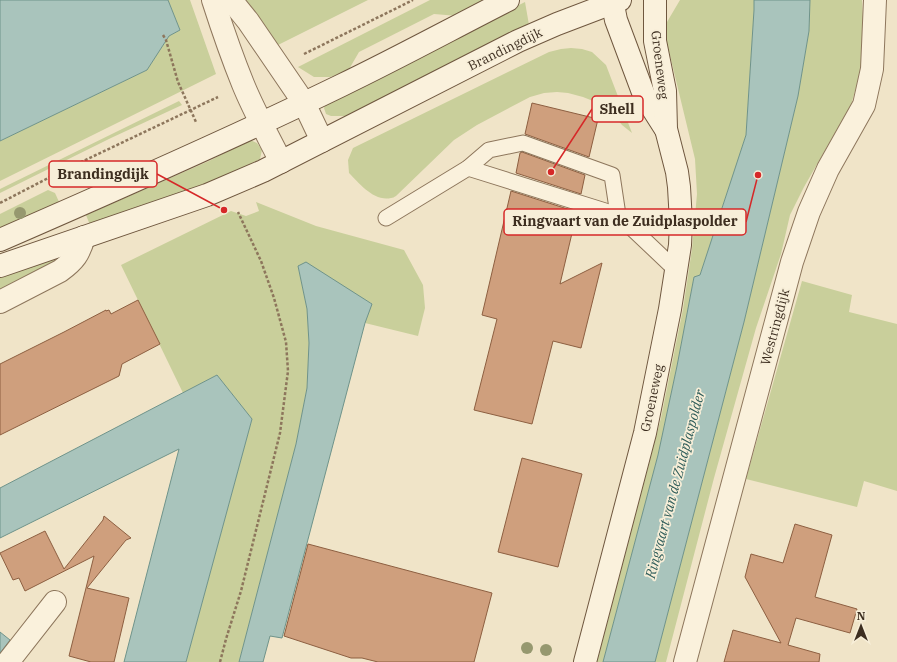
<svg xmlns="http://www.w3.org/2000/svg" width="897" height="662" font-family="'IBM Plex Serif',serif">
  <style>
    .green { fill: #c9cf9b }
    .water { fill: #a9c4bc; stroke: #6f938a }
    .building { fill: #cf9f7d; stroke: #8d5f41 }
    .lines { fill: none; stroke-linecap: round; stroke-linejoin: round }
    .lane-casing { stroke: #8d765c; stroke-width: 17 }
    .street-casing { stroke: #8d765c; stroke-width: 24 }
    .secondary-casing { stroke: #6f573f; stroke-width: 24 }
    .path { stroke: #8d765c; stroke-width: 2.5; stroke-dasharray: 3 2; stroke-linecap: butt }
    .lane { stroke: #faf1dc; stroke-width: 15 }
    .street { stroke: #faf1dc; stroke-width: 22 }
    .secondary { stroke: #faf1dc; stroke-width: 22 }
    .tree { fill: #96986f }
    .labels { text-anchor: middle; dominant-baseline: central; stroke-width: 3.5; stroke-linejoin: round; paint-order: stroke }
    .street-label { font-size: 13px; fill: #3d2e20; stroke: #f7eed8 }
    .water-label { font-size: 14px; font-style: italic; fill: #2f5d5a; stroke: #f7eed8 }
    .leader { fill: none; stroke: #d62828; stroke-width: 1.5 }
    .callout-dot { fill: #d62828; stroke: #f7eed8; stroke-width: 1.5 }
    .callout { fill: #f7eed8; stroke: #d62828; stroke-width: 1.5 }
    .callout-label { font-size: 14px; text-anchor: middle; font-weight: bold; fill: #3d2e20 }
  </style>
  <rect width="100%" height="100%" fill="#f0e4c8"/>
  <g class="green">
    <polygon points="168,0 190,0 216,74 0,181 0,141 147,70 169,36 180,30"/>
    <polygon points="244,0 368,0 276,46"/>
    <polygon points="430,0 485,0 458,16 434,14 359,52 348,71 330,77 314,77 298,67"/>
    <polygon points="680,0 754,0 754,10 746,135 700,275 694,277 677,366 658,455 603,662 597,662 661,418 683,309 692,249 697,194 695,159 666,39 667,22"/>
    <polygon points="810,0 862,0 864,39 861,70 851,105 804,187 790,215 781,254 756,328 714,478 666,662 655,662 744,322 798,96 809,31"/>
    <polygon points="525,2 529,25 347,116 331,116 326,114 324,108 327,102"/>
    <path d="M571,48L582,49L592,52L606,65L632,133L622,125L612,113L598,103L583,97L568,93L557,92L544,93L530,97L477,125L454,140L396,196C394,197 393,198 391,198C374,202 359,183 349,173L348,160L353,148L549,52L561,49Z"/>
    <polygon points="179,101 182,105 111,138 0,193 0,189"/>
    <polygon points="250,140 257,143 262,150 260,159 212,184 90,225 86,215 209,161"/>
    <polygon points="48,190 55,193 60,204 0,232 0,214"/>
    <polygon points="256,202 316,226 404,250 423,285 425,308 418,336 365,323 371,303 298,266 307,309 309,343 307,388 296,444 239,662 186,662 252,419 217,375 183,393 121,265 231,211 246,216 259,211"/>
    <polygon points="54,258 57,265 0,293 0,276"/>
    <polygon points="802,281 852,295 849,312 897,324 897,491 864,481 857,507 746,479"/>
  </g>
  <g class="water">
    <polygon points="0,0 168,0 180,30 169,36 147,70 0,141"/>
    <polygon points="754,0 810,0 809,31 798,96 744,322 655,662 603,662 658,455 677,366 694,277 700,275 746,135 754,10"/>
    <polygon points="306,262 372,304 365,323 282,638 270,636 263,662 239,662 296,444 307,388 309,343 307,309 298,266"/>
    <polygon points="217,375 252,419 186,662 124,662 179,449 0,538 0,488"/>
    <polygon points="0,632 10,640 0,653"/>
  </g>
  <g class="building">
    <polygon points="532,103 598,119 589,157 525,134"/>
    <polygon points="522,152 585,175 581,194 516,173 520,153"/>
    <polygon points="511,191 577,212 560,284 602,263 581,348 553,341 532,424 474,410 497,319 482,315"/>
    <polygon points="138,300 160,344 122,364 119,376 0,435 0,364 64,332 106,310 106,311 109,310 111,314"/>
    <polygon points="522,458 582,474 558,567 498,552"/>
    <polygon points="104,516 131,538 126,540 87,588 129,598 114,662 91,662 69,656 94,556 25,591 19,578 13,580 0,553 45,531 64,569 103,520"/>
    <polygon points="795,524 832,535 815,597 857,609 850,633 796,618 788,645 820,654 819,662 724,662 733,630 781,643 745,577 751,554 783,563"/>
    <polygon points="308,544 492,593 474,662 378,662 362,658 351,658 284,636"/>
  </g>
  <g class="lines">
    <g class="lane-casing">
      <g id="lane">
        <polyline points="468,168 618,215"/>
        <polyline points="386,218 468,168 489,150 523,143 612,175 618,215 676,270"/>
      </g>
    </g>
    <g class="street-casing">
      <g id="street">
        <path d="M213,0C222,28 232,57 243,84C254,111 268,136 281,162"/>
        <polyline points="231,0 248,21 304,103 322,141"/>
        <path d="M0,302L60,271C75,260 79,254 84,237"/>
        <polyline points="8,662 55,602"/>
        <polyline points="685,662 792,262 809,212 828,169 864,105 872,69 875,0"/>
      </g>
    </g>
    <g class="secondary-casing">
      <g id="secondary">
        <polyline points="612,0 616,20 644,95 665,128"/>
        <path d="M0,240C115,190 229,140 342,85C398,58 453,28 508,0"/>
        <polyline points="0,266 207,195 263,171 518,41 557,24 620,0"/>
        <polyline points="585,662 645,433 670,309 680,245 681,222 679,187 677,172 666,129 665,91 655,41 655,0"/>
      </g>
    </g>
    <g class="path">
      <polyline points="163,35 166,40 178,82 196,122"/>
      <polyline points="304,54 413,0"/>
      <polyline points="56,174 60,183"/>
      <polyline points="0,203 56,174 218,97"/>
      <polyline points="220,662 226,639 241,591 280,433 288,371 286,342 274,298 261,261 238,212"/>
    </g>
    <use href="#lane" class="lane"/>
    <use href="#street" class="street"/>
    <use href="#secondary" class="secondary"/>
  </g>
  <g class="tree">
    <circle cx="20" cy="213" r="6"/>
    <circle cx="527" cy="648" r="6"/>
    <circle cx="546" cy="650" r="6"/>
  </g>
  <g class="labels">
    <g class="street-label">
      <text transform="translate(505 49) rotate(-26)">Brandingdijk</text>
      <text transform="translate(660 65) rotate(83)">Groeneweg</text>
      <text transform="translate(775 327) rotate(-75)">Westringdijk</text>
      <text transform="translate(652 398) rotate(-78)">Groeneweg</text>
    </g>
    <g class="water-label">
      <text transform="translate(675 484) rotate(-75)">Ringvaart van de Zuidplaspolder</text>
    </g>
  </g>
  <path class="leader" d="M551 172L592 109M224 210L157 174M758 175L746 222"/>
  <g class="callout-dot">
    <circle cx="551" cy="172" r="4"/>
    <circle cx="224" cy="210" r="4"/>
    <circle cx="758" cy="175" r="4"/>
  </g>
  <g class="callout">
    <rect x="592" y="96" width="51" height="26" rx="4"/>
    <rect x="49" y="161" width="108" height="26" rx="4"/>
    <rect x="504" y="209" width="242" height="26" rx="4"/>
  </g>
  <g class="callout-label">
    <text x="617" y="114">Shell</text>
    <text x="103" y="179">Brandingdijk</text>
    <text x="625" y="226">Ringvaart van de Zuidplaspolder</text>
  </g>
  <g transform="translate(861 626)" stroke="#f7eed8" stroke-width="3" paint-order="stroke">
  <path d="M0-3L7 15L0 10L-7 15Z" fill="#3d2e20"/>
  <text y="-6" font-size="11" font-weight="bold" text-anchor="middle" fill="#3d2e20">N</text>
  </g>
</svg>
